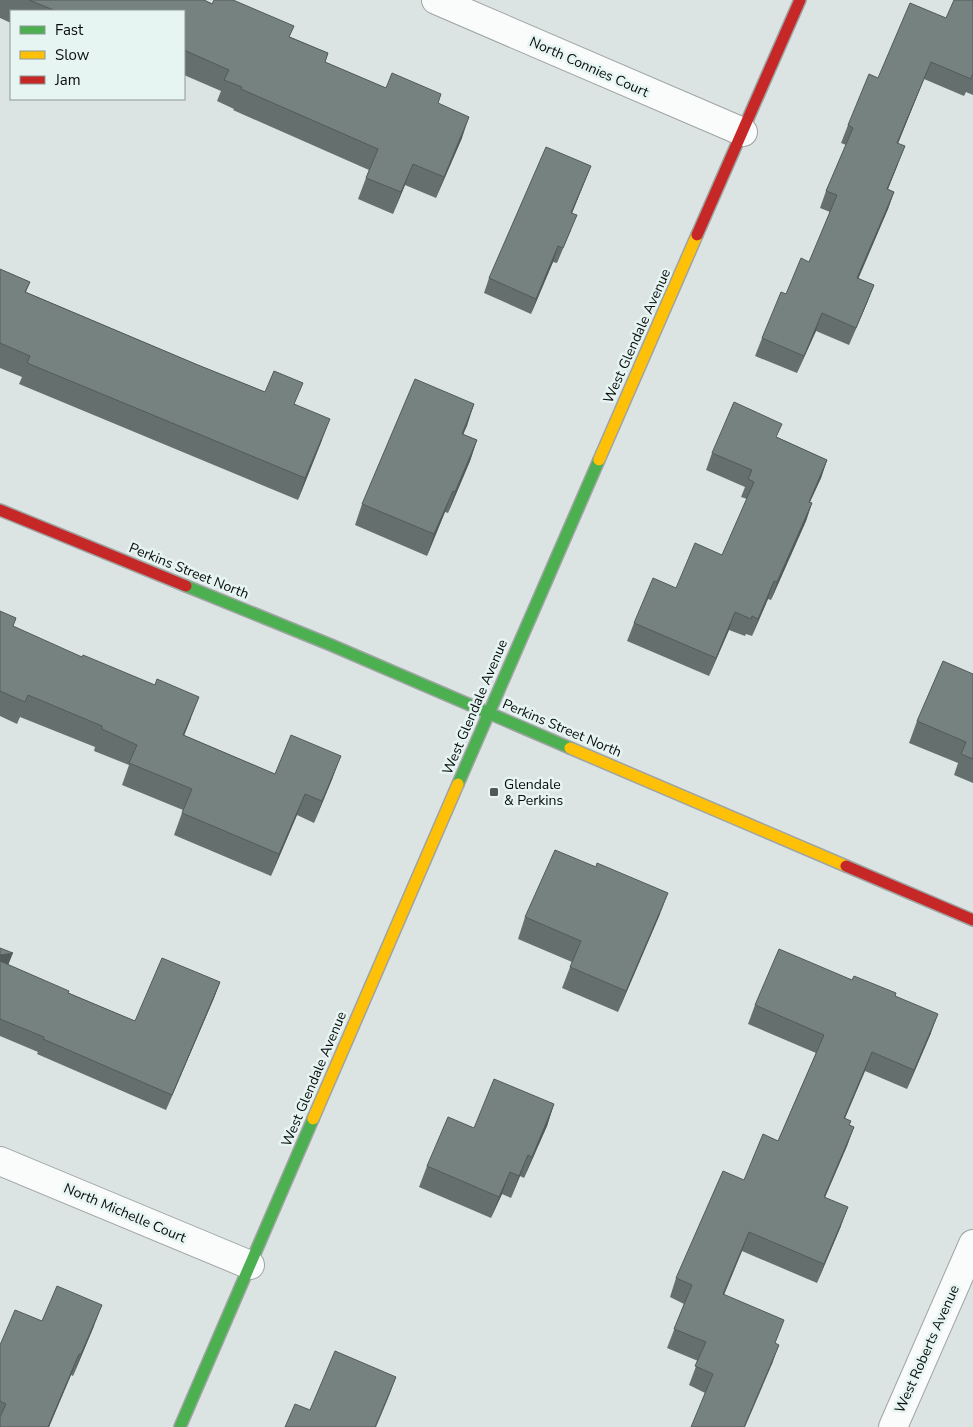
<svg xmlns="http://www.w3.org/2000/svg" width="973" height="1427" font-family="'Nunito Sans',sans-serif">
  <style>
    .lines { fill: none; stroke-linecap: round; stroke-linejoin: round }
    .street-casing { stroke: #9ea4a3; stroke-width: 30 }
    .fast-casing { stroke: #9ea4a3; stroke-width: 14 }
    .slow-casing { stroke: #9ea4a3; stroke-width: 14 }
    .jam-casing { stroke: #9ea4a3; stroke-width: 14 }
    .street { stroke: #fafbfb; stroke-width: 28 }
    .fast { stroke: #4caf50; stroke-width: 11 }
    .slow { stroke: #ffc107; stroke-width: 11 }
    .jam { stroke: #c62828; stroke-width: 11 }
    .wall { fill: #65706e }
    .shaded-wall { fill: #525b5a }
    .building { fill: #758280; stroke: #525b5a }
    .poi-dot { fill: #525857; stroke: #e6f4f2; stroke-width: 2 }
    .labels { text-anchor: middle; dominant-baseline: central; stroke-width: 5; stroke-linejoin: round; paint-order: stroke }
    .street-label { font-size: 14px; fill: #080d0c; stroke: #e6f4f2 }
    .poi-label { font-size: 14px; fill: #080d0c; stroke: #e6f4f2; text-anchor: start }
  </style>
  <rect width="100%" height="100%" fill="#dce4e3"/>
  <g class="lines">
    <g class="street-casing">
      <g id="street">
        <polyline points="436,0 743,132"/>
        <polyline points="0,1161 250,1265"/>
        <polyline points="893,1427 973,1244"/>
      </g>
    </g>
    <g class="fast-casing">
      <g id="fast">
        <polyline points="186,586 331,645 570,748"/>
        <polyline points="458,784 599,460"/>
        <polyline points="180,1427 313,1119"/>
      </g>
    </g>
    <g class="slow-casing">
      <g id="slow">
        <polyline points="599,460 697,235"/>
        <polyline points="570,748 846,866"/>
        <polyline points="313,1119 458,784"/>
      </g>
    </g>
    <g class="jam-casing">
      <g id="jam">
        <polyline points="697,235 800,0"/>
        <polyline points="0,510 186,586"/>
        <polyline points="846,866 973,920"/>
      </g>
    </g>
    <use href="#street" class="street"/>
    <use href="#fast" class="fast"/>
    <use href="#slow" class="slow"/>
    <use href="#jam" class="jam"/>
  </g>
  <g class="wall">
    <polygon points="0,0 204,0 328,53 325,62 386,88 438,103 462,138 436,198 405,185 393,214 358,199 369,170 233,110 234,109 217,101 221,91 184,75 184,11 11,11 11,23 0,18"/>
    <polygon points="973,0 973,95 966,92 964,96 924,79 898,143 898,164 888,189 894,192 888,209 858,278 874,285 867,303 849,345 816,331 797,373 755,356 762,338 809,262 830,212 820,208 826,191 846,145 841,143 848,125 878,78 946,18"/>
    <polygon points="591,166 572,213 571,230 557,263 553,262 531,314 484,293 489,278"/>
    <polygon points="0,269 30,282 26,292 198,365 295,404 322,440 298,500 19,384 22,377 0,368"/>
    <polygon points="474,404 463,434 477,440 470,461 448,513 445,512 427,556 355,525 362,504"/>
    <polygon points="777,437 827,460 821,478 810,502 812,503 806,521 771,600 768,599 752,636 746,634 745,636 729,630 709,676 627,641 634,623 676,588 722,555 747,499 741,497 745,487 706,470 712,453"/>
    <polygon points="0,611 13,626 191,718 184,735 275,774 333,777 314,823 297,815 271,876 174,835 183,810 122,785 129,765 94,751 95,747 20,717 17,724 0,716"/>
    <polygon points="973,674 973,783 954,775 958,763 909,743 917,721"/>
    <polygon points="660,914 618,1012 562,988 572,962 518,939 525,917"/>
    <polygon points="0,948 9,965 69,993 135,1021 220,982 214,998 166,1110 37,1054 38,1052 0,1036"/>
    <polygon points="852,980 895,996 931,1033 907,1089 865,1071 845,1118 849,1125 854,1127 847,1146 825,1197 841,1226 817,1283 742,1251 724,1295 776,1344 772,1364 705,1393 689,1385 698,1361 667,1348 684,1304 670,1297 676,1278 744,1180 778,1141 816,1053 748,1024 755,1005"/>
    <polygon points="554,1104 547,1126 524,1178 520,1176 511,1198 502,1194 491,1218 419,1187 427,1166 474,1128"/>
    <polygon points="42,1321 94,1326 73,1376 71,1375 49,1427 0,1427 0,1345"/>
  </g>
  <g class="shaded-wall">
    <polygon points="931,62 924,79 891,161 897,143"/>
    <polygon points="469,117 462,138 436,198 444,177"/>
    <polygon points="905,146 898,164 881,206 887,189"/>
    <polygon points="413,164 405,185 393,214 401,192"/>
    <polygon points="591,166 585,181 566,228 571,213"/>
    <polygon points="894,192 888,209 851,296 857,278"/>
    <polygon points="558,246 553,262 531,314 536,299"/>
    <polygon points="874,285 867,303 849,345 856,328"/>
    <polygon points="822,313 816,331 797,373 804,356"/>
    <polygon points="474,404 467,426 454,455 462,434"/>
    <polygon points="330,419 322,440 298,500 305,478"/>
    <polygon points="477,440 470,461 448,513 455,492"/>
    <polygon points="827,460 821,478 802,519 809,502"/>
    <polygon points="453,491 445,512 427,556 434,534"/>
    <polygon points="812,503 806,521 771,600 777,582"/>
    <polygon points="774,581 768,599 752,636 758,619"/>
    <polygon points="735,612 729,630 709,676 716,658"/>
    <polygon points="199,697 191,718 176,756 183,735"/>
    <polygon points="341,756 333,777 314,823 322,801"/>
    <polygon points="305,794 297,815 271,876 279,854"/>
    <polygon points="668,893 660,914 618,1012 626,991"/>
    <polygon points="13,953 7,968 0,969 0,955"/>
    <polygon points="220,982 214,998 166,1110 172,1095"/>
    <polygon points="938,1014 931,1033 907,1089 914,1070"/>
    <polygon points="872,1052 865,1071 837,1137 844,1118"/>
    <polygon points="554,1104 547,1126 524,1178 532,1157"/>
    <polygon points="854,1127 847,1146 817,1216 824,1197"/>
    <polygon points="528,1155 520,1176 511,1198 519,1176"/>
    <polygon points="510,1172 502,1194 491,1218 499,1197"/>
    <polygon points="848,1207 841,1226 817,1283 824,1264"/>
    <polygon points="749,1232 742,1251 716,1313 723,1294"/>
    <polygon points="102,1305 94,1326 73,1376 81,1354"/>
    <polygon points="779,1345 772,1364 745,1427 744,1427"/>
    <polygon points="79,1354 71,1375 49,1427 48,1427"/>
    <polygon points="396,1377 389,1396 376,1427 375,1427"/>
  </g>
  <g class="building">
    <polygon points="29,0 204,0 212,4 214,0 233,0 294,26 289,37 328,53 325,62 386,88 392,73 441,94 438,103 469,117 444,177 413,164 401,192 366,178 378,149 241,89 242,87 224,80 229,70 184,50 184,11 56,11"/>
    <polygon points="954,0 973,0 973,75 972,75 971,79 931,62 897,143 905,146 887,189 894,192 857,278 874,285 856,328 822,313 804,356 762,338 781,292 786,294 801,258 809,262 837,195 826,191 853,128 848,125 869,74 878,78 910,3 946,18"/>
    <polygon points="546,147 591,166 571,213 577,215 563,248 558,246 536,299 489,278"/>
    <polygon points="0,269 30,282 25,292 198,365 265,392 274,371 303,383 294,404 330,419 305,478 27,363 30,356 0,343"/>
    <polygon points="415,379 474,404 462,434 477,440 455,492 453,491 434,534 362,504"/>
    <polygon points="734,402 782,424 776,437 827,460 809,502 812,503 777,582 774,581 758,619 752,616 751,619 735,612 716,658 634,623 653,578 676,588 695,543 722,555 754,482 748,479 752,470 712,453"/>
    <polygon points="0,611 16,618 13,626 82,657 83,655 155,685 157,679 199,697 183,735 275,774 291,735 341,756 322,801 305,794 279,854 182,813 192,789 129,763 137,745 102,729 102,726 28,695 25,702 0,691"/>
    <polygon points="943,661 973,674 973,759 961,754 966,742 917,721"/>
    <polygon points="555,850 596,867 597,863 668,893 626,991 570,967 581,941 525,917"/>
    <polygon points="0,948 13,953 0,955"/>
    <polygon points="779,949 852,980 854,976 896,993 895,996 938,1014 914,1070 872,1052 844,1118 851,1121 849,1125 854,1127 824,1197 848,1207 824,1264 749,1232 723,1294 784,1320 775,1343 779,1345 744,1427 691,1427 713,1374 695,1366 706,1342 674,1329 692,1285 676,1278 723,1171 744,1180 763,1134 778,1141 824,1035 755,1005"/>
    <polygon points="162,958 220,982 172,1095 43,1039 44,1037 0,1019 0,961 69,991 68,993 135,1021"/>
    <polygon points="494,1079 554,1104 532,1157 528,1155 519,1176 510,1172 499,1197 427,1166 448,1117 474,1128"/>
    <polygon points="57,1286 102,1305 81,1354 79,1354 48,1427 0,1427 0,1417 6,1404 0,1401 0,1345 15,1310 42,1321"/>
    <polygon points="335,1351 396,1377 375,1427 285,1427 295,1404 310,1410"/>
  </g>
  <rect class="poi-dot" x="489" y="787" width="10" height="10" rx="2.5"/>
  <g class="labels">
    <g class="street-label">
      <text transform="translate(589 67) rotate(24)">North Connies Court</text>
      <text transform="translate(637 336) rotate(-66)">West Glendale Avenue</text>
      <text transform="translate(189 571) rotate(22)">Perkins Street North</text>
      <text transform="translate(475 707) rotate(-67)">West Glendale Avenue</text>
      <text transform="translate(562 728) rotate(23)">Perkins Street North</text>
      <text transform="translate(314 1079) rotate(-67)">West Glendale Avenue</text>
      <text transform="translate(125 1213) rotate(23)">North Michelle Court</text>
      <text transform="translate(927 1349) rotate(-66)">West Roberts Avenue</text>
    </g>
    <g class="poi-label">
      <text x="504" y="784">Glendale<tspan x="504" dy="16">&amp; Perkins</tspan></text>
    </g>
  </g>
  <rect x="10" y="10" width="175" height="90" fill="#e6f4f2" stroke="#8d9896"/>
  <rect x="20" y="26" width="25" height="8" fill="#4caf50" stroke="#8d9896"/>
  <text x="55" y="35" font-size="15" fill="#080d0c">Fast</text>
  <rect x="20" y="51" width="25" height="8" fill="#ffc107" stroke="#8d9896"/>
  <text x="55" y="60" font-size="15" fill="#080d0c">Slow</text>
  <rect x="20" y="76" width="25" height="8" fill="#c62828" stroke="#8d9896"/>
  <text x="55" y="85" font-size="15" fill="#080d0c">Jam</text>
</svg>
